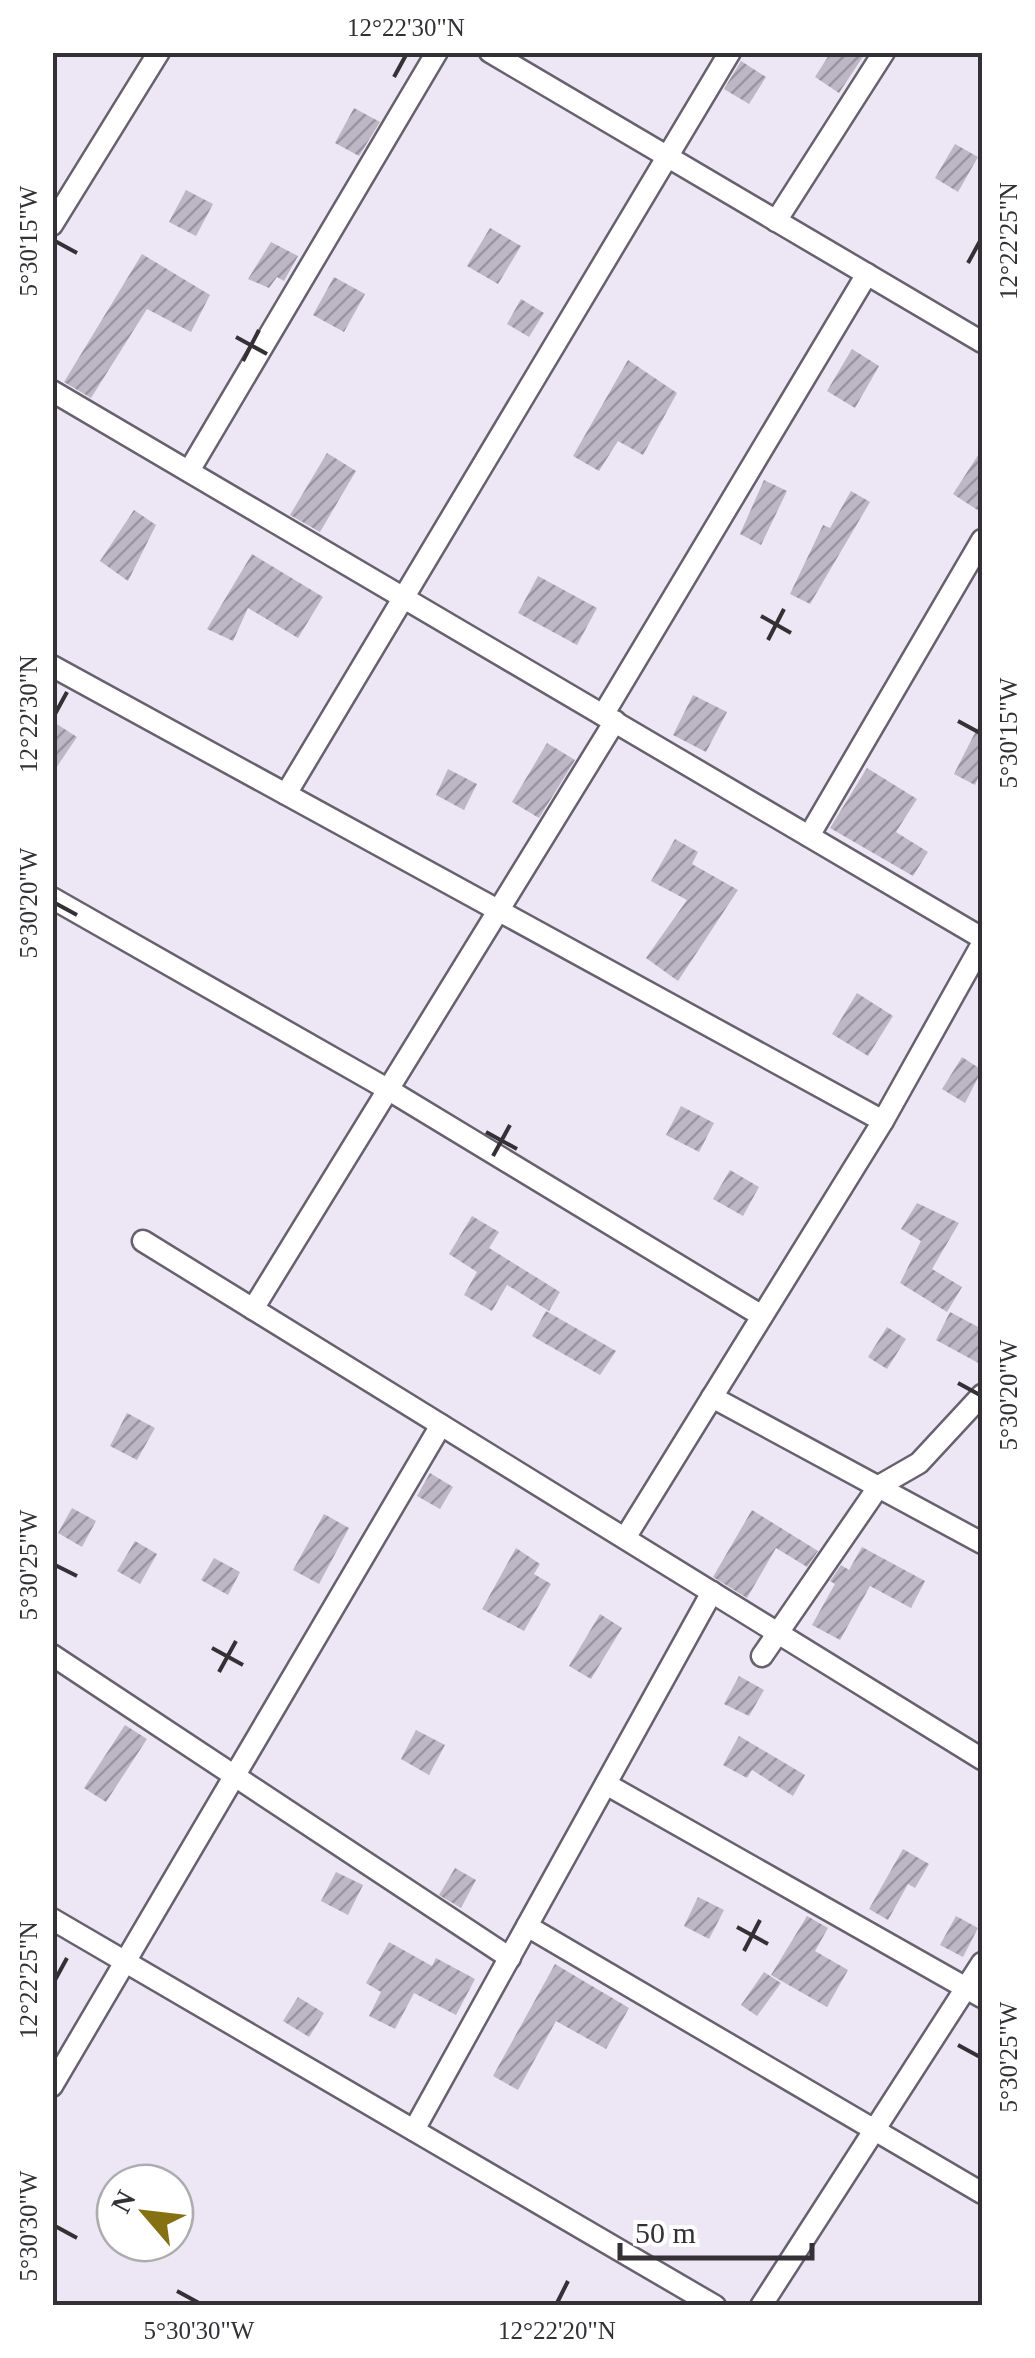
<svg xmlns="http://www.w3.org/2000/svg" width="1035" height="2358" font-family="Georgia,serif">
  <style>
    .building { fill: url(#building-hatch) }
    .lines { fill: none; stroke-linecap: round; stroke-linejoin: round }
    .minor-casing { stroke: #67616e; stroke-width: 25 }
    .minor { stroke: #fff; stroke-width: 20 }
    .ticks { fill: none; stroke: #333036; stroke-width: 4 }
    .neatline { fill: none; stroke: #333036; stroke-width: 4 }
    .ticks-label { font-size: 25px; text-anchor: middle; fill: #333036 }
  </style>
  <defs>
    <pattern id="building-hatch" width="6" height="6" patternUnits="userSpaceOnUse" patternTransform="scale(2.5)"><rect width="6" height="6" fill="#bcb6c5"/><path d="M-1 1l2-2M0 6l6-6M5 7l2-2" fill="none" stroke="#9994a1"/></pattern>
  </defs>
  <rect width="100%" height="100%" fill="#ece6f5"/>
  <g class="building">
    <polygon points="831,52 866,52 839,93 815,77"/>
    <polygon points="741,61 766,77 749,104 724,89"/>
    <polygon points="354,108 380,122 359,156 335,143"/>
    <polygon points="955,144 978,157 958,192 935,178"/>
    <polygon points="186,190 213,204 196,236 169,222"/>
    <polygon points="490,228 521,246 498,284 467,266"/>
    <polygon points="271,242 298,256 284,281 277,277 269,288 248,279"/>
    <polygon points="142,254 210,295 191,332 147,309 91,398 64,382"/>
    <polygon points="334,277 365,294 344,332 313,315"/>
    <polygon points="521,299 544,313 529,337 507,324"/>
    <polygon points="852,349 879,366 855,408 827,391"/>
    <polygon points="628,360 677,393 643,455 618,441 599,471 573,456"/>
    <polygon points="982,449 982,513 953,494"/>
    <polygon points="327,453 356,471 320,532 290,515"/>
    <polygon points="764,480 787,491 761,545 740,534"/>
    <polygon points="851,491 870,502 810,604 790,594 823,525 830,528"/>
    <polygon points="134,510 156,525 128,581 100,561"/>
    <polygon points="252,554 323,597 298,638 248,608 233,641 207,629"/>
    <polygon points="538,576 597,608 577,645 518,613"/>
    <polygon points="693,695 727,712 706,752 673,735"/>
    <polygon points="982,719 982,769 975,785 954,774"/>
    <polygon points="52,721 77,737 52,774"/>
    <polygon points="547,743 575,760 539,818 512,802"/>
    <polygon points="867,768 917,799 896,832 928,852 913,876 830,828"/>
    <polygon points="448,769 477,784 464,810 436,795"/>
    <polygon points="675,839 698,852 692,864 738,890 678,981 646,958 687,900 651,881"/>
    <polygon points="857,993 893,1016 868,1056 832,1034"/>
    <polygon points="962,1057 982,1070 965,1103 942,1089"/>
    <polygon points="681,1106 714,1123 699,1152 666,1135"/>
    <polygon points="730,1170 759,1187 743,1216 713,1199"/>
    <polygon points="917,1203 959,1223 932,1269 962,1287 947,1312 900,1283 921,1241 901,1229"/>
    <polygon points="472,1216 499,1232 489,1248 560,1292 549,1311 507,1285 492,1311 464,1295 477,1272 449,1254"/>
    <polygon points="546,1311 616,1351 600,1375 532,1336"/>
    <polygon points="950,1312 982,1329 982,1365 936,1340"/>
    <polygon points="887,1327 906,1339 887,1369 868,1357"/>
    <polygon points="127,1413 155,1428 137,1460 110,1446"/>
    <polygon points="430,1473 453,1487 440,1509 417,1496"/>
    <polygon points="72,1508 96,1521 82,1547 58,1533"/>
    <polygon points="752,1510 818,1551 807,1567 776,1548 747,1598 713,1577"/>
    <polygon points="324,1514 349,1528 319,1584 293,1570"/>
    <polygon points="135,1541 157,1554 140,1584 117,1571"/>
    <polygon points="862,1547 925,1581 911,1608 870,1586 840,1640 812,1625 835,1584 830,1581 841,1565 849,1570"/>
    <polygon points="516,1548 540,1564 534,1574 551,1584 524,1631 482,1609"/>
    <polygon points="214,1558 240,1572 228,1595 201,1580"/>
    <polygon points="600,1614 622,1628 591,1679 569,1666"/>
    <polygon points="739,1676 764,1690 749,1716 724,1704"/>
    <polygon points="125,1725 147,1739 106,1802 84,1788"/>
    <polygon points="416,1730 445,1745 429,1775 401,1759"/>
    <polygon points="739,1736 805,1775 793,1796 752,1770 747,1778 723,1765"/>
    <polygon points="903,1849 929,1864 915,1888 908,1884 888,1920 869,1909"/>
    <polygon points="455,1868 476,1880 461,1908 439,1895"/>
    <polygon points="336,1872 363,1885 348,1915 321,1901"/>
    <polygon points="698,1897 724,1910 709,1939 684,1926"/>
    <polygon points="807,1916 828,1928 815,1951 848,1970 827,2007 771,1975"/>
    <polygon points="956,1916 978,1928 963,1957 940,1945"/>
    <polygon points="389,1942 432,1966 436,1958 475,1979 456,2015 414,1993 395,2029 369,2016 381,1992 366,1983"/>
    <polygon points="555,1964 629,2008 606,2049 556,2021 518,2090 493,2076"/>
    <polygon points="764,1972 781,1983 757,2016 741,2005"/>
    <polygon points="298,1997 324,2013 309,2037 283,2021"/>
  </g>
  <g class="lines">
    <g class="minor-casing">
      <g id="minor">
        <polyline points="490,52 982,342"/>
        <polyline points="776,221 884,52"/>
        <polyline points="52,225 159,52"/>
        <polyline points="52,391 982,938"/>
        <polyline points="189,471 437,52"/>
        <polyline points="52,666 883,1121"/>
        <polyline points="603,715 867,274"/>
        <polyline points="286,794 730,52"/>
        <polyline points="809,836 982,540"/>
        <polyline points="52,898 389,1090 762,1316"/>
        <polyline points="143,1241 982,1759"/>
        <polyline points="253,1309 615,721"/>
        <polyline points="712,1397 982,1543"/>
        <polyline points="625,1538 883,1121 982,944"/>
        <polyline points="52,1655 510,1958"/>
        <polyline points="762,1656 879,1486 919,1463 982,1395"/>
        <polyline points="606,1784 982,1997"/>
        <polyline points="52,1919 715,2306"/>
        <polyline points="527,1926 982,2193"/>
        <polyline points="52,2086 441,1425"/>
        <polyline points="414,2130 712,1592"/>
        <polyline points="761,2306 982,1963"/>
      </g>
    </g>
    <use href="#minor" class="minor"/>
  </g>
  <path class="ticks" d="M394,77L406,55M55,241L77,253M968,263L980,241M236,337L267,354M243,361L259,330M761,616L791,633M768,640L784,609M55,714L67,692M958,721L980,733M55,903L77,915M486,1132L517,1149M493,1156L510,1125M958,1383L980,1395M55,1565L77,1576M212,1648L243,1665M219,1672L236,1641M737,1927L768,1944M744,1951L760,1920M55,1980L67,1958M958,2045L980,2057M55,2226L77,2238M177,2291L199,2303M557,2303L568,2281"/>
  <rect width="1035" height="2358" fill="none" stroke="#ffffff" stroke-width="110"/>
  <g transform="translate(145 2213) rotate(298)"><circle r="48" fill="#ffffff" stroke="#adacaf" stroke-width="2.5"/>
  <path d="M0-8L18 38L0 25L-18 38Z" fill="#867112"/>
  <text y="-15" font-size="28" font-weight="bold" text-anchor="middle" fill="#333036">N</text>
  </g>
  <path d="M620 2243v15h192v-15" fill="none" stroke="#333036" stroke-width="5"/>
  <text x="635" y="2243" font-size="30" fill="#333036" stroke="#ffffff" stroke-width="8" paint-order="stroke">50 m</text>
  <rect x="55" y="55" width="925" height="2248" class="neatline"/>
  <g class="ticks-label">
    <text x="406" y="36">12°22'30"N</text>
    <text transform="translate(1008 241) rotate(-90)" y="9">12°22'25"N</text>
    <text transform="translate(28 241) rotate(-90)" y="9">5°30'15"W</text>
    <text transform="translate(28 714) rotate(-90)" y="9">12°22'30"N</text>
    <text transform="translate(1008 733) rotate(-90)" y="9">5°30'15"W</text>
    <text transform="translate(28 903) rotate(-90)" y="9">5°30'20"W</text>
    <text transform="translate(1008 1395) rotate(-90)" y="9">5°30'20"W</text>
    <text transform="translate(28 1565) rotate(-90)" y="9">5°30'25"W</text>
    <text transform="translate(28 1980) rotate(-90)" y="9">12°22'25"N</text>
    <text transform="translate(1008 2057) rotate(-90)" y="9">5°30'25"W</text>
    <text transform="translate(28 2226) rotate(-90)" y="9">5°30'30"W</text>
    <text x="199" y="2339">5°30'30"W</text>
    <text x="557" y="2339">12°22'20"N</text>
  </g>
</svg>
